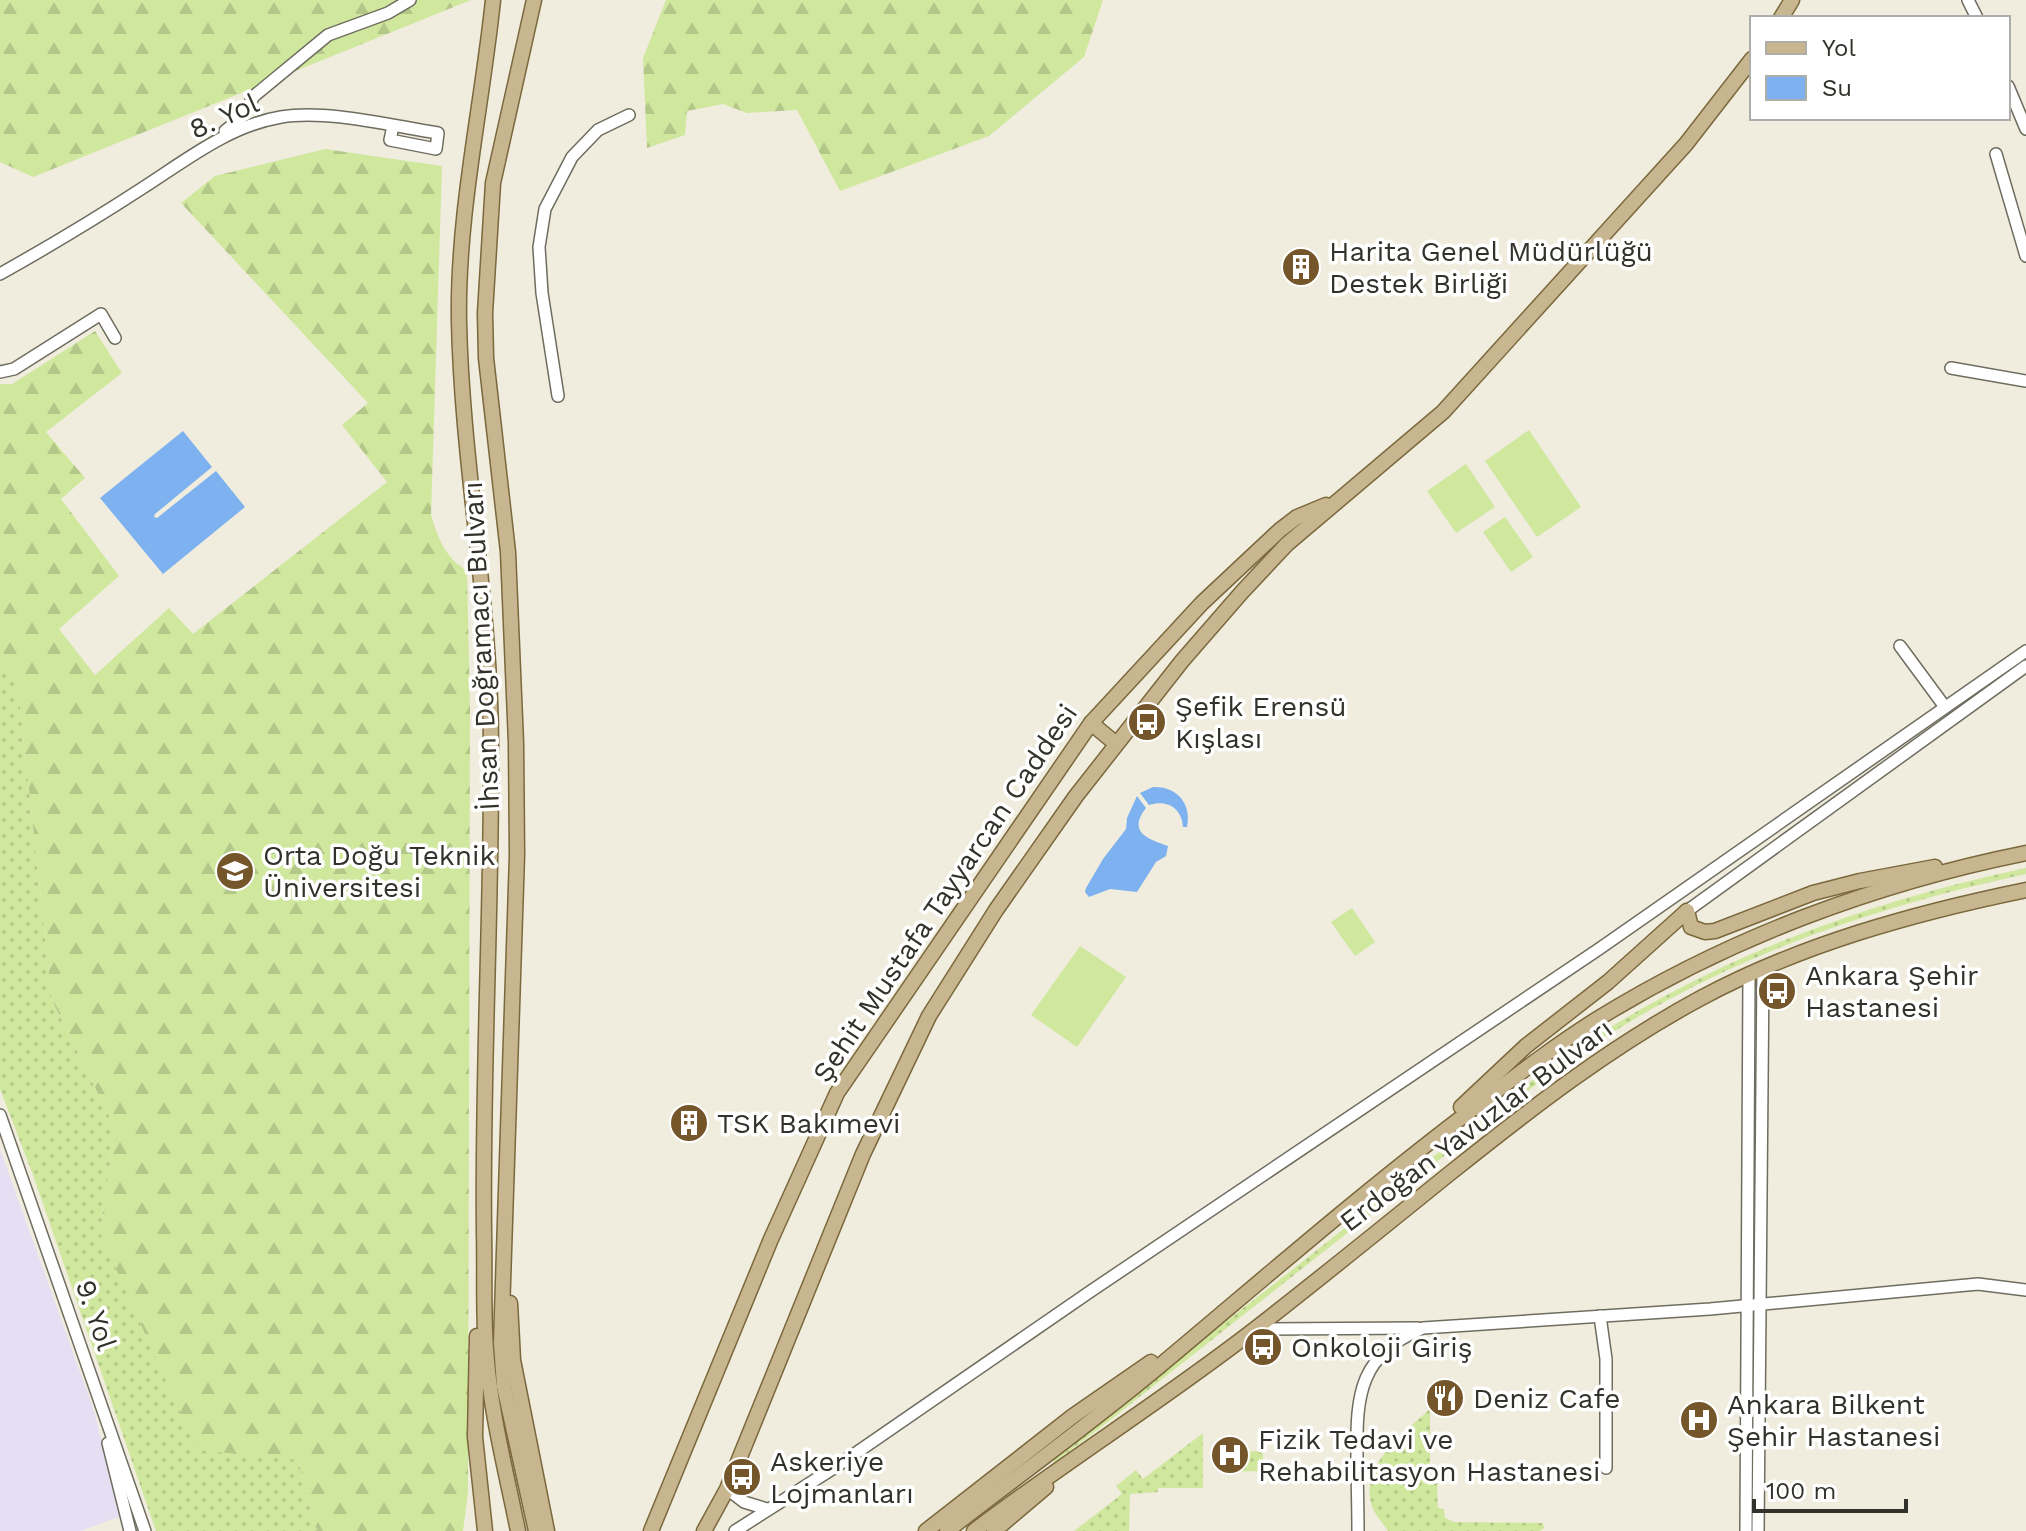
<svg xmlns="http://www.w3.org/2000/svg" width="2026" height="1531" font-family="'Work Sans',sans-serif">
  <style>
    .commercial { fill: #e6dff4 }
    .grass { fill: url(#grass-dots) }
    .forest { fill: url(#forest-firs) }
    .pitch { fill: #d0e79e }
    .water { fill: #7db1ef }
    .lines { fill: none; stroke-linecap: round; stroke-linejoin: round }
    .minor-casing { stroke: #6f6d60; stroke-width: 14 }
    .major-casing { stroke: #7b683c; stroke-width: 17 }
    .minor { stroke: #fff; stroke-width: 11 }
    .major { stroke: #c7b68f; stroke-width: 14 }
    .labels { text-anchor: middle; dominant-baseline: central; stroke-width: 7; stroke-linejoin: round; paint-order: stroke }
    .street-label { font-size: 28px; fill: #32312b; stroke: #fff }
    .poi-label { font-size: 28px; fill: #32312b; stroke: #fff; text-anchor: start }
  </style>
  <defs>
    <pattern id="grass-dots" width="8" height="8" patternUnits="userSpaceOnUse" patternTransform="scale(2)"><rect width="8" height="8" fill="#d0e79e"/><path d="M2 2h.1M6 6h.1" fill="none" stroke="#b3c788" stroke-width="1.8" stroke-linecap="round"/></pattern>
    <pattern id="forest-firs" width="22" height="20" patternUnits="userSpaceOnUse" patternTransform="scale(2)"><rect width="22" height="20" fill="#d0e79e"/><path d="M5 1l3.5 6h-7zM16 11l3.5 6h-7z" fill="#b3c788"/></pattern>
  </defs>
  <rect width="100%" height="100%" fill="#f0edde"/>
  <polygon class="commercial" points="0,1149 93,1408 121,1516 81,1531 0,1531"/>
  <g class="grass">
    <polygon points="0,660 18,688 52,1000 115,1128 100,1233 298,1460 317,1531 156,1531 33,1175 0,1089"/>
    <path d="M2026,868V874C1901,901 1781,939 1668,1000C1566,1055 1479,1128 1389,1200C1296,1274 1202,1347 1109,1421L1055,1462L1051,1458C1156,1376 1261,1295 1365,1212C1461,1135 1554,1055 1663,997C1778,935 1899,895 2026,868Z"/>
    <path d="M1430,1409V1483H1437L1438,1508L1444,1509L1445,1518L1454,1522L1543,1523L1544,1528L1540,1531H1388C1383,1523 1373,1513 1371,1503C1361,1463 1405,1432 1430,1409Z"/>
    <polygon points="1203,1433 1203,1488 1158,1488 1158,1492 1130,1494 1129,1531 1074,1531 1122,1494 1116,1486 1136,1470 1143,1479"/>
    <polygon points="1263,1451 1263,1471 1220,1472 1220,1452"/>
  </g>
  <g class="forest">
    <polygon points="0,0 471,0 33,177 0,162"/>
    <polygon points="666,0 1103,0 1084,57 989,136 840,191 797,110 747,113 723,104 687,111 685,135 647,148 643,58"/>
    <path d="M325,149L442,166L431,515C438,539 446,558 467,571L470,707L468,1492L463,1531H317L298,1460L197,1450L100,1233L115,1128L52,1000L18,689L0,660V384H12L95,331L122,373L46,432L85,478L61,499L119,576L59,629L95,675L169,608L193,634L387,482L342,425L368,403L181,203L215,176Z"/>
  </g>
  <g class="pitch">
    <polygon points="1529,430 1581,507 1537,537 1485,461"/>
    <polygon points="1466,464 1495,507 1456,533 1427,491"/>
    <polygon points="1505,517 1533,557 1511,572 1483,532"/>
    <polygon points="1352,908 1375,942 1355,956 1331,922"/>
    <polygon points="1080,946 1126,977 1077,1047 1031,1015"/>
  </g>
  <g class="water">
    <polygon points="183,431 212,467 155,514 154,517 157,518 216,471 245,507 163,574 100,498"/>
    <path d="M1153,787C1177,786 1192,804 1187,827H1183C1182,808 1167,799 1149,805L1140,793Z"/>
    <path d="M1137,796L1146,808C1127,832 1148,839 1168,846L1166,856L1156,862L1137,892L1110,889L1089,897L1085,892L1086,888L1103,859L1126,829L1127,818Z"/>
  </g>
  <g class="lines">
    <g class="minor-casing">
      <g id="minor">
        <polyline points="1968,0 1977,18"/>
        <polyline points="2008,86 2026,129"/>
        <polyline points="225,131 242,117 254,96 328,35 388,13 410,0"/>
        <polyline points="1996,154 2026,256"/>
        <path d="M0,274C48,247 95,219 141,189C185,161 228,126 281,117C326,109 392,126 438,133L436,149L390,140L393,126"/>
        <polyline points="1951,368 2026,381"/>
        <polyline points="0,372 14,369 101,314 115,338"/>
        <polyline points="558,396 542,293 539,247 545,209 572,157 598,130 629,115"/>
        <polyline points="1900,646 1945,707"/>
        <polyline points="1687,911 2026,666"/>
        <polyline points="0,1115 145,1531"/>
        <polyline points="1600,1316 1606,1359 1606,1468"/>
        <polyline points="1255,1329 1418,1328"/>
        <polyline points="108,1443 130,1531"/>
        <polyline points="727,1489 744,1502 767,1509"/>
        <polyline points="735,1531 840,1464 1091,1291 1599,949 2026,651"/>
        <path d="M1358,1531C1358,1506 1357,1481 1357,1456C1356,1393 1360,1355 1423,1328L1710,1309L1978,1284L2026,1290"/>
        <polyline points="1746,1531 1749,976"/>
        <polyline points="1758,1531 1763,970"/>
      </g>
    </g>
    <g class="major-casing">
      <g id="major">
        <path d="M493,0C482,107 457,214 459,322C462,464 491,604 491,746C492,908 482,1070 484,1233C485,1271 483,1310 486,1349C490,1410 506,1471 518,1531"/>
        <polyline points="534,0 493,183 485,313 486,358 508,552 516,743 517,855 501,1343 504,1386 536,1531"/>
        <polyline points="1781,18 1792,0"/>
        <polyline points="1091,723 1115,743"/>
        <polyline points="1687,911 1691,927 1705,932 1715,931 1813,893 1860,881 1935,867"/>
        <polyline points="1461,1107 1526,1046 1608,982 1687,911"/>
        <polyline points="510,1303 513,1360 547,1531"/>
        <polyline points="477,1336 475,1437 485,1531"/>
        <polyline points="651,1531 771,1239 837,1093 1091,723 1202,603 1280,530 1297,517 1326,505"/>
        <polyline points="704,1531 727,1489 863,1154 929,1016 996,910 1076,796 1182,661 1242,592 1287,544 1443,412 1686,144 1752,59"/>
        <polyline points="926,1531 1073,1416 1151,1362"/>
        <path d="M947,1531C1019,1475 1093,1422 1162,1364C1267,1276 1369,1187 1478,1105C1517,1075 1557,1044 1599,1018C1729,938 1876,883 2026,853"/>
        <path d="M974,1531C1067,1460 1167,1398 1259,1326C1323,1276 1386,1225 1449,1174C1529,1110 1610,1047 1701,998C1802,944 1914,913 2026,890"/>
        <polyline points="994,1531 1046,1487"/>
      </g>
    </g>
    <use href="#minor" class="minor"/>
    <use href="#major" class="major"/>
  </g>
  <defs>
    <g id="building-disc" transform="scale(2)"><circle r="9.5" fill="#75562b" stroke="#fff"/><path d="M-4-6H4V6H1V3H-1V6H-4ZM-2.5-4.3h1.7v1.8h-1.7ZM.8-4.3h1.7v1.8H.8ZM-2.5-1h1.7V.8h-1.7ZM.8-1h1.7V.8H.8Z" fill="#fff"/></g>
    <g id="bus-disc" transform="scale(2)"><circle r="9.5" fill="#75562b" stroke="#fff"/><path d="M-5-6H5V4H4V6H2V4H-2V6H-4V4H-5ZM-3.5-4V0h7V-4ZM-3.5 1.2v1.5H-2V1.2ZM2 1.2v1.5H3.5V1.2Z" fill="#fff"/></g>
    <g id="university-disc" transform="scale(2)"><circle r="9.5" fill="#75562b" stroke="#fff"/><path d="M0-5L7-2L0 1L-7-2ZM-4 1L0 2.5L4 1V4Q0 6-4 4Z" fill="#fff"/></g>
    <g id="restaurant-disc" transform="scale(2)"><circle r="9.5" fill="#75562b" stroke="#fff"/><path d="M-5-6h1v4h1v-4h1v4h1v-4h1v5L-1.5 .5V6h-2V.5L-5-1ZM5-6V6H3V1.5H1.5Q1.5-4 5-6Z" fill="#fff"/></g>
    <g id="hospital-disc" transform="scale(2)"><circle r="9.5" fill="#75562b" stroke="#fff"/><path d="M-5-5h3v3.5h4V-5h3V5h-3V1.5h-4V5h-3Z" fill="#fff"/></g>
  </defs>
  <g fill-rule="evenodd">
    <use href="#building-disc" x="1301" y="267"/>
    <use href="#bus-disc" x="1147" y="722"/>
    <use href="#university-disc" x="235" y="871"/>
    <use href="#bus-disc" x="1777" y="991"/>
    <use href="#building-disc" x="689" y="1123"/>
    <use href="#bus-disc" x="1263" y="1347"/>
    <use href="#restaurant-disc" x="1445" y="1398"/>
    <use href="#hospital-disc" x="1699" y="1420"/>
    <use href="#hospital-disc" x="1230" y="1455"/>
    <use href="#bus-disc" x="742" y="1477"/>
  </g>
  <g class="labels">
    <g class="street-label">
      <text transform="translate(224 116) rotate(-24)">8. Yol</text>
      <text transform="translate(481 646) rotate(-93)">İhsan Doğramacı Bulvarı</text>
      <text transform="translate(945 893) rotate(-56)">Şehit Mustafa Tayyarcan Caddesi</text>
      <text transform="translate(1476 1125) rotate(-37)">Erdoğan Yavuzlar Bulvarı</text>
      <text transform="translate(96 1315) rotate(71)">9. Yol</text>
    </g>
    <g class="poi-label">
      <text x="1329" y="251">Harita Genel Müdürlüğü<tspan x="1329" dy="32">Destek Birliği</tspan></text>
      <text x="1175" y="706">Şefik Erensü<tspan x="1175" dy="32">Kışlası</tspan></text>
      <text x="263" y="855">Orta Doğu Teknik<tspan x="263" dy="32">Üniversitesi</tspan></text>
      <text x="1805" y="975">Ankara Şehir<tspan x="1805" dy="32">Hastanesi</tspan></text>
      <text x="717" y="1123">TSK Bakımevi</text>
      <text x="1291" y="1347">Onkoloji Giriş</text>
      <text x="1473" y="1398">Deniz Cafe</text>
      <text x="1727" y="1404">Ankara Bilkent<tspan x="1727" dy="32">Şehir Hastanesi</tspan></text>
      <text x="1258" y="1439">Fizik Tedavi ve<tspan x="1258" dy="32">Rehabilitasyon Hastanesi</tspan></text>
      <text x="770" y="1461">Askeriye<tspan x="770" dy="32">Lojmanları</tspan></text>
    </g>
  </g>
  <rect x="1750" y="16" width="260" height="104" fill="#ffffff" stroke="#adadaa" stroke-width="2"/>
  <rect x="1766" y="42" width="40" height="12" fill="#c7b68f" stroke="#adadaa" stroke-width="2"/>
  <text x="1822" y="56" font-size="24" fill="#32312b">Yol</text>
  <rect x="1766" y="76" width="40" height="24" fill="#7db1ef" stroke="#adadaa" stroke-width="2"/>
  <text x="1822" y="96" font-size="24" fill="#32312b">Su</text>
  <path d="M1754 1499v12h152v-12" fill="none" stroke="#32312b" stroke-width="4"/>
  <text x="1766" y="1499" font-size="24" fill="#32312b" stroke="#ffffff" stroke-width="6" paint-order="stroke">100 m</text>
</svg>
